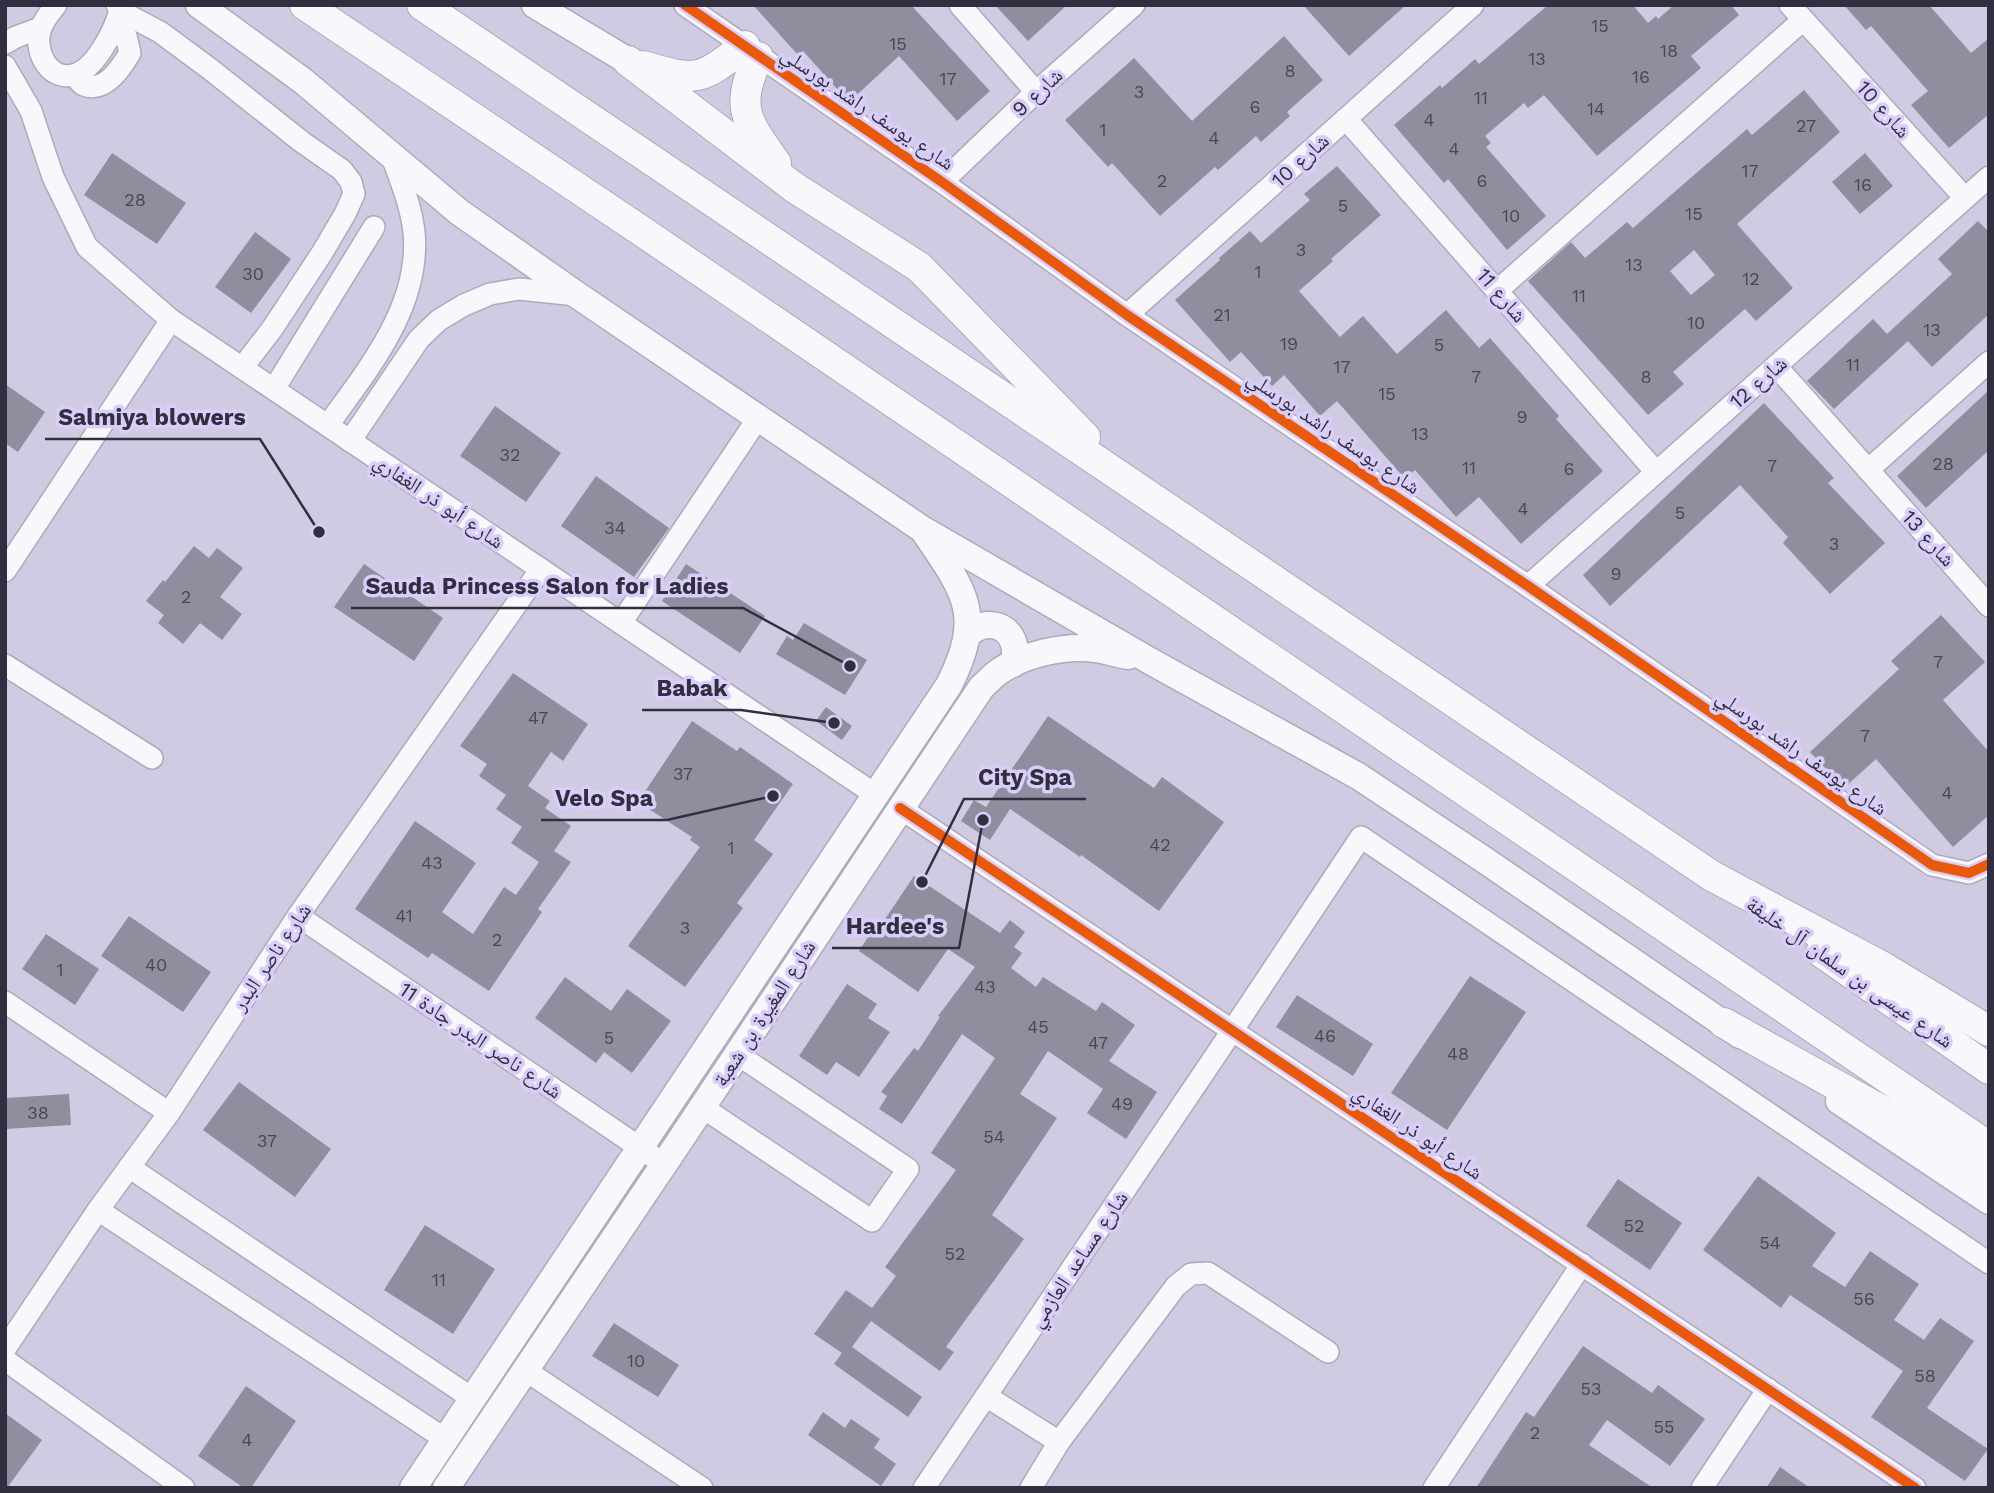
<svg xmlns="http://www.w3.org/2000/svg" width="1994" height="1493" font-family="'Work Sans','Noto Naskh Arabic',sans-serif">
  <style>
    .building { fill: #8f8e9f; fill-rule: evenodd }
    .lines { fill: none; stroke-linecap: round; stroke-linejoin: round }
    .minor-casing { stroke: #aea9bc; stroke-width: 24 }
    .major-casing { stroke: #aea9bc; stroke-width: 29 }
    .highway-casing { stroke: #aea9bc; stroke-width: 32 }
    .minor { stroke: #f8f7fb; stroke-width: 21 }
    .major { stroke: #f8f7fb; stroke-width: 26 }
    .highway { stroke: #f8f7fb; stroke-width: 30 }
    .cycleway-casing { stroke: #d8cef9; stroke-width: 15 }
    .cycleway { stroke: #e8590c; stroke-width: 10 }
    .labels { text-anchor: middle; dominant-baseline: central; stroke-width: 7; stroke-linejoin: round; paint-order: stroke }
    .number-label { font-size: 18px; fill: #494657 }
    .street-label { font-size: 21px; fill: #322e3f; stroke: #d8cef9 }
    .leader { fill: none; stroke: #322e3f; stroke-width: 2.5 }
    .callout-dot { fill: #322e3f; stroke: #d8cef9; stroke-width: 2.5 }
    .callout-label { font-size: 23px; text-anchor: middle; font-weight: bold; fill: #322e3f; stroke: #d8cef9; stroke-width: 7; stroke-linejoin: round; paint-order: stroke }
  </style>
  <rect width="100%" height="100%" fill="#d0cbe2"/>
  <g class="building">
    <polygon points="753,5 911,5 990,91 957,121 899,56 849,102 803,51 798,55"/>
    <polygon points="995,5 1067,5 1028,41"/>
    <polygon points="1303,5 1406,5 1349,56"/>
    <polygon points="1548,5 1633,5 1648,23 1656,16 1658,19 1674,5 1731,5 1739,15 1691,56 1701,68 1597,156 1544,95 1528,108 1524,103 1485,136 1491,143 1486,147 1546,216 1507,250 1448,179 1444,183 1394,125 1440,85 1442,88 1475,59 1479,64"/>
    <polygon points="1844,5 1929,5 1971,53 1989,38 1989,114 1949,148 1911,105 1928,91 1871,26 1866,30"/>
    <polygon points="1284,36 1323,80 1287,112 1290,116 1261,142 1256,136 1218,170 1215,167 1160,216 1112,163 1108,167 1065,120 1134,58 1192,121"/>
    <path d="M1804,90L1840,132L1737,224L1793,288L1756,321L1745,309L1673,372L1684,384L1648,415L1528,281L1571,242L1585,258L1627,222L1633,228L1747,129L1752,135ZM1694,250L1715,275L1691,295L1670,271Z"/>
    <polygon points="112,153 186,203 157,244 84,195"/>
    <polygon points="1865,153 1893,186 1860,214 1832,182"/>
    <polygon points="1337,166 1381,215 1331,259 1333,261 1299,291 1340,337 1363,316 1397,354 1446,310 1479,348 1490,338 1559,416 1556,419 1603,471 1521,544 1479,497 1456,517 1415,470 1405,479 1337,401 1320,416 1284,375 1272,386 1241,352 1230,362 1175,300 1220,260 1219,258 1250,231 1261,243 1310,200 1304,194"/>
    <polygon points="1978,221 1989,232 1989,314 1932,367 1908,341 1834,409 1807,381 1873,319 1887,334 1952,274 1938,259"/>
    <polygon points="255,232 291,259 251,313 215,287"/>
    <polygon points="5,384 45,412 18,452 5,443"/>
    <polygon points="1989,390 1989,450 1926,508 1897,476"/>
    <polygon points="1764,403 1834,478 1828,483 1885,543 1830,594 1783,543 1788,537 1740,485 1610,606 1583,575"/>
    <polygon points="495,406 561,453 526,502 460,456"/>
    <polygon points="596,476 669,528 634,577 561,526"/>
    <polygon points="194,546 209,558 217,548 243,568 220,597 242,614 222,640 200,623 183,644 158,623 164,615 146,601 163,580 165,582"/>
    <polygon points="364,564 443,618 414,661 334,607"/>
    <polygon points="686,564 765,616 740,653 662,601"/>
    <polygon points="1941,615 1985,662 1943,700 1989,752 1989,815 1953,847 1876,759 1844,788 1810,752 1899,669 1891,661"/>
    <polygon points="804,623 867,660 845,695 776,654 787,636 793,640"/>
    <polygon points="513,673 588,724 563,761 551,752 528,786 550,801 545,808 571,826 554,851 571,862 538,909 542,912 489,991 432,953 428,958 355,909 415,821 476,863 442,912 473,934 504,887 516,895 539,862 511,843 522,827 496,809 506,795 479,776 487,764 460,746"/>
    <polygon points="826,707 852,726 842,740 816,721"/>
    <polygon points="1048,716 1154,788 1162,777 1224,822 1159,911 1081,855 1080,857 1010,809 990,840 961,821 974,800 986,807"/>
    <polygon points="692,721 737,751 740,747 793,784 754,840 773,854 737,903 743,908 685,987 628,946 700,847 690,840 692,837 638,802"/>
    <polygon points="914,876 1000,933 1010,920 1025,932 1014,947 1022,953 1011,968 1036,987 1043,977 1096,1011 1102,1002 1135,1025 1109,1061 1157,1092 1126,1139 1087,1113 1103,1089 1048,1051 1020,1094 1057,1118 992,1215 1024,1239 946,1347 954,1352 940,1371 871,1321 852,1347 922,1397 908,1417 834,1364 842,1353 814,1334 846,1290 872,1308 896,1276 885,1267 956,1170 931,1153 995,1058 962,1034 902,1124 879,1109 887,1096 881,1092 914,1048 918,1051 940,1017 938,1016 975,967 948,949 918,992 859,951 874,928 877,931"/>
    <polygon points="129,916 211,972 183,1012 101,956"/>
    <polygon points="46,934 99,969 75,1005 22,969"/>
    <polygon points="1470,976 1526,1012 1447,1130 1391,1093"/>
    <polygon points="565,977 611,1011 627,989 671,1021 632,1073 604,1052 596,1063 535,1018"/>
    <polygon points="847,984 877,1004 868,1018 890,1032 859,1077 836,1062 827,1075 799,1056"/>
    <polygon points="1297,995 1373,1044 1353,1076 1276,1027"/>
    <polygon points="239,1082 331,1149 295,1197 203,1130"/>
    <polygon points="69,1094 71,1125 5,1129 5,1098"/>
    <polygon points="1758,1176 1836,1233 1812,1266 1845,1287 1870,1251 1919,1284 1894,1320 1924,1340 1940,1318 1974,1341 1927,1408 1988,1449 1965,1481 1871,1417 1903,1371 1790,1295 1781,1308 1703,1250"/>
    <polygon points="1618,1179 1682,1223 1650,1270 1586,1226"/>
    <polygon points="425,1225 495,1269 453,1334 384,1290"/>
    <polygon points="614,1323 679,1365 658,1397 592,1356"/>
    <polygon points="1583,1346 1652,1393 1658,1385 1705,1419 1670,1466 1607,1420 1589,1445 1653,1488 1476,1488 1526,1412 1534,1417"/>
    <polygon points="246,1386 296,1421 251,1488 244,1488 198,1456"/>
    <polygon points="823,1412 845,1428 851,1419 880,1439 874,1448 896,1464 881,1486 808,1435"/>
    <polygon points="5,1413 42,1440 7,1488 5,1488"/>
    <polygon points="1780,1467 1810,1488 1766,1488"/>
  </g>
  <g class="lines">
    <g class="minor-casing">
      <g id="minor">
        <path d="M56,5C51,11 44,20 41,28C33,48 47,81 73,75C95,70 114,31 120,11L117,5"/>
        <polyline points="685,5 942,182 1127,315 1528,586 1932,865 1969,873 1989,864"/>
        <polyline points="960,5 1036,92"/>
        <polyline points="1790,5 1965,198"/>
        <polyline points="120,11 160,32 210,69 302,142 342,170 351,182 354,194 345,214 322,253 272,329 242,368"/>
        <polyline points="5,43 16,37 40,28"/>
        <polyline points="5,66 31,111 53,177 87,247 171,320 876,795"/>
        <path d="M75,75C77,78 79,82 82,84C104,95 121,68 130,53L126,36L116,23"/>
        <polyline points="1346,119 1656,472"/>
        <polyline points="942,182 1036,92 1134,5"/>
        <polyline points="1498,290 1803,20"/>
        <polyline points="1127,315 1473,5"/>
        <polyline points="1776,366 1989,606"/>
        <polyline points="274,389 374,227"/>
        <path d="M328,425C368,369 421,306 414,232C411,205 400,179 391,154"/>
        <polyline points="350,441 419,339 439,320 464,305 490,294 519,289 577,295"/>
        <polyline points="1868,470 1989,362"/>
        <polyline points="5,571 171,320"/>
        <polyline points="1528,586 1989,177"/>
        <polyline points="621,623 758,418"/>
        <polyline points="5,665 152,758"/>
        <polyline points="900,808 1915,1488"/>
        <polyline points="298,916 664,1164"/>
        <polyline points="5,1002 169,1113"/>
        <polyline points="702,1107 872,1221 908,1169 737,1054"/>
        <polyline points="129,1167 473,1399"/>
        <polyline points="98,1210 445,1439"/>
        <polyline points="5,1349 98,1210 169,1113 298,916 541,569"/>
        <polyline points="5,1360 184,1488"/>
        <polyline points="525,1370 702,1488"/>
        <polyline points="986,1396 1059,1442"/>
        <polyline points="924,1488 1232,1031 1361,837 1989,1263"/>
        <polyline points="1031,1488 1059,1442 1176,1286 1191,1274 1208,1273 1328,1352"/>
        <polyline points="1434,1488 1582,1264"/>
        <polyline points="1702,1488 1768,1389"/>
      </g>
    </g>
    <g class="major-casing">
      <g id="major">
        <polyline points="199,5 303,81 459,212 577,295 922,529 1150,661 1358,776 1483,859 1740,1035"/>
        <polyline points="535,5 628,61"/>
        <path d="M968,634C993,612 1023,633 1013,664"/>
        <polyline points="1839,1101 1989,1201"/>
        <path d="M413,1488L949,685C984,615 966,593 925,533"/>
        <path d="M446,1488L673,1151L981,688C986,683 991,678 997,673C1023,654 1064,645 1096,649C1107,651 1117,654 1128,656"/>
      </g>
    </g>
    <g class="highway-casing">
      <g id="highway">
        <polyline points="305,5 643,232 1989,1147"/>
        <polyline points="422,5 1712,876 1883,967 1989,1031"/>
        <path d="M758,57C735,107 745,120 776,163"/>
        <polyline points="628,61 795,188 919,267 1085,437"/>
        <path d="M643,66C698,82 699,81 745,46"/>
        <polyline points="1821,952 1989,1069"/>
        <polyline points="1724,1023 1989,1170"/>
      </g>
    </g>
    <use href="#minor" class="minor"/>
    <use href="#major" class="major"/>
    <use href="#highway" class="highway"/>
    <g class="cycleway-casing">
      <g id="cycleway">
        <polyline points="685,5 942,182 1127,315 1528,586 1932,865 1969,873 1989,864"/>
        <polyline points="900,808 1915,1488"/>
      </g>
    </g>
    <use href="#cycleway" class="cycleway"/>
  </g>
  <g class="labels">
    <g class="number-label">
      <text x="1600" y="25">15</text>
      <text x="898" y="43">15</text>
      <text x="1669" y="50">18</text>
      <text x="1537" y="58">13</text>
      <text x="1290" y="70">8</text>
      <text x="1641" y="76">16</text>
      <text x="948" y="78">17</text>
      <text x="1139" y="91">3</text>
      <text x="1481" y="97">11</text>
      <text x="1255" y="106">6</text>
      <text x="1596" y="108">14</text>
      <text x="1429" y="119">4</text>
      <text x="1806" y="125">27</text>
      <text x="1103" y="129">1</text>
      <text x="1214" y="137">4</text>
      <text x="1454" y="148">4</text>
      <text x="1750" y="170">17</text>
      <text x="1162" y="180">2</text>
      <text x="1482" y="180">6</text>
      <text x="1863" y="184">16</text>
      <text x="135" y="199">28</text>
      <text x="1343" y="205">5</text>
      <text x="1694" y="213">15</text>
      <text x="1511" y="215">10</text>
      <text x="1301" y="249">3</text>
      <text x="1634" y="264">13</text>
      <text x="1258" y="271">1</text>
      <text x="253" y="273">30</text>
      <text x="1751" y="278">12</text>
      <text x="1579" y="295">11</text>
      <text x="1222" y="314">21</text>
      <text x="1696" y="322">10</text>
      <text x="1932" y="329">13</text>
      <text x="1289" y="343">19</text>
      <text x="1439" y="344">5</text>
      <text x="1853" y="364">11</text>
      <text x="1342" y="366">17</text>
      <text x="1476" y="376">7</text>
      <text x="1646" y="376">8</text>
      <text x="1387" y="393">15</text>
      <text x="1522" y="416">9</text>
      <text x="1420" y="433">13</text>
      <text x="510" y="454">32</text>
      <text x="1943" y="463">28</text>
      <text x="1772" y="465">7</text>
      <text x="1469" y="467">11</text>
      <text x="1569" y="468">6</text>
      <text x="1523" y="508">4</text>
      <text x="1680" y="512">5</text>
      <text x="615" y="527">34</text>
      <text x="1834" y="543">3</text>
      <text x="1616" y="573">9</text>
      <text x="186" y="596">2</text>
      <text x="1938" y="661">7</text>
      <text x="538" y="717">47</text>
      <text x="1865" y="735">7</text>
      <text x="683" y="773">37</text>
      <text x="1947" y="792">4</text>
      <text x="1160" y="844">42</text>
      <text x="731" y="847">1</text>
      <text x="432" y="862">43</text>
      <text x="404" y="915">41</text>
      <text x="685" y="927">3</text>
      <text x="497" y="939">2</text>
      <text x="156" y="964">40</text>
      <text x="60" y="969">1</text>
      <text x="985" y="986">43</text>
      <text x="1038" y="1026">45</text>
      <text x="1325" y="1035">46</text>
      <text x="609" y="1037">5</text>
      <text x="1098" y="1042">47</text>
      <text x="1458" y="1053">48</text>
      <text x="1122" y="1103">49</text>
      <text x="38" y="1112">38</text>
      <text x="994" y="1136">54</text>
      <text x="267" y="1140">37</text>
      <text x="1634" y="1225">52</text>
      <text x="1770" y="1242">54</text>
      <text x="955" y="1253">52</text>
      <text x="439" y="1279">11</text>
      <text x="1864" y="1298">56</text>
      <text x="636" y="1360">10</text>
      <text x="1925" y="1375">58</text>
      <text x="1591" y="1388">53</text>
      <text x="1664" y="1426">55</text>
      <text x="1535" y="1432">2</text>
      <text x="247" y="1439">4</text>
    </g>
    <g class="street-label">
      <text transform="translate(1037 92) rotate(-43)">شارع 9</text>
      <text transform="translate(868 108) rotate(34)">شارع يوسف راشد بورسلي</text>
      <text transform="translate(1884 109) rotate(48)">شارع 10</text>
      <text transform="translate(1300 160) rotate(-42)">شارع 10</text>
      <text transform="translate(1502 295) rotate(49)">شارع 11</text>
      <text transform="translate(1758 382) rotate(-41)">شارع 12</text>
      <text transform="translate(1334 432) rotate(34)">شارع يوسف راشد بورسلي</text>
      <text transform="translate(439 501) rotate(34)">شارع أبو ذر الغفاري</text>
      <text transform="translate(1929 538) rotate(48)">شارع 13</text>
      <text transform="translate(1802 752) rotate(35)">شارع يوسف راشد بورسلي</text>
      <text transform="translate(271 957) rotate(-56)">شارع ناصر البدر</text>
      <text transform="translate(1850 972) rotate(35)">شارع عيسى بن سلمان آل خليفة</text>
      <text transform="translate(764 1013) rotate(-57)">شارع المغيرة بن شعبة</text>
      <text transform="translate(481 1040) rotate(34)">شارع ناصر البدر جادة 11</text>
      <text transform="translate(1418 1132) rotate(34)">شارع أبو ذر الغفاري</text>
      <text transform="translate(1078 1259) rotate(-56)">شارع مساعد العازمي</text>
    </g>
  </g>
  <path class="leader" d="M319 532L260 439H45M850 666L743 608H351M834 723L741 710H642M922 882L964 799H1086M773 796L667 820H541M983 820L959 948H832"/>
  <g class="callout-dot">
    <circle cx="319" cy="532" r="7"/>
    <circle cx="850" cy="666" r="7"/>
    <circle cx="834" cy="723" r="7"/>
    <circle cx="922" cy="882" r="7"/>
    <circle cx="773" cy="796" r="7"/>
    <circle cx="983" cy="820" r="7"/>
  </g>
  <g class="callout-label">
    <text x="152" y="425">Salmiya blowers</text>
    <text x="547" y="594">Sauda Princess Salon for Ladies</text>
    <text x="692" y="696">Babak</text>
    <text x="1025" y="785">City Spa</text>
    <text x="604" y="806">Velo Spa</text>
    <text x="895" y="934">Hardee's</text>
  </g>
  <rect width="1994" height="1493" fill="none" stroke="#322e3f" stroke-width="14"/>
</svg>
